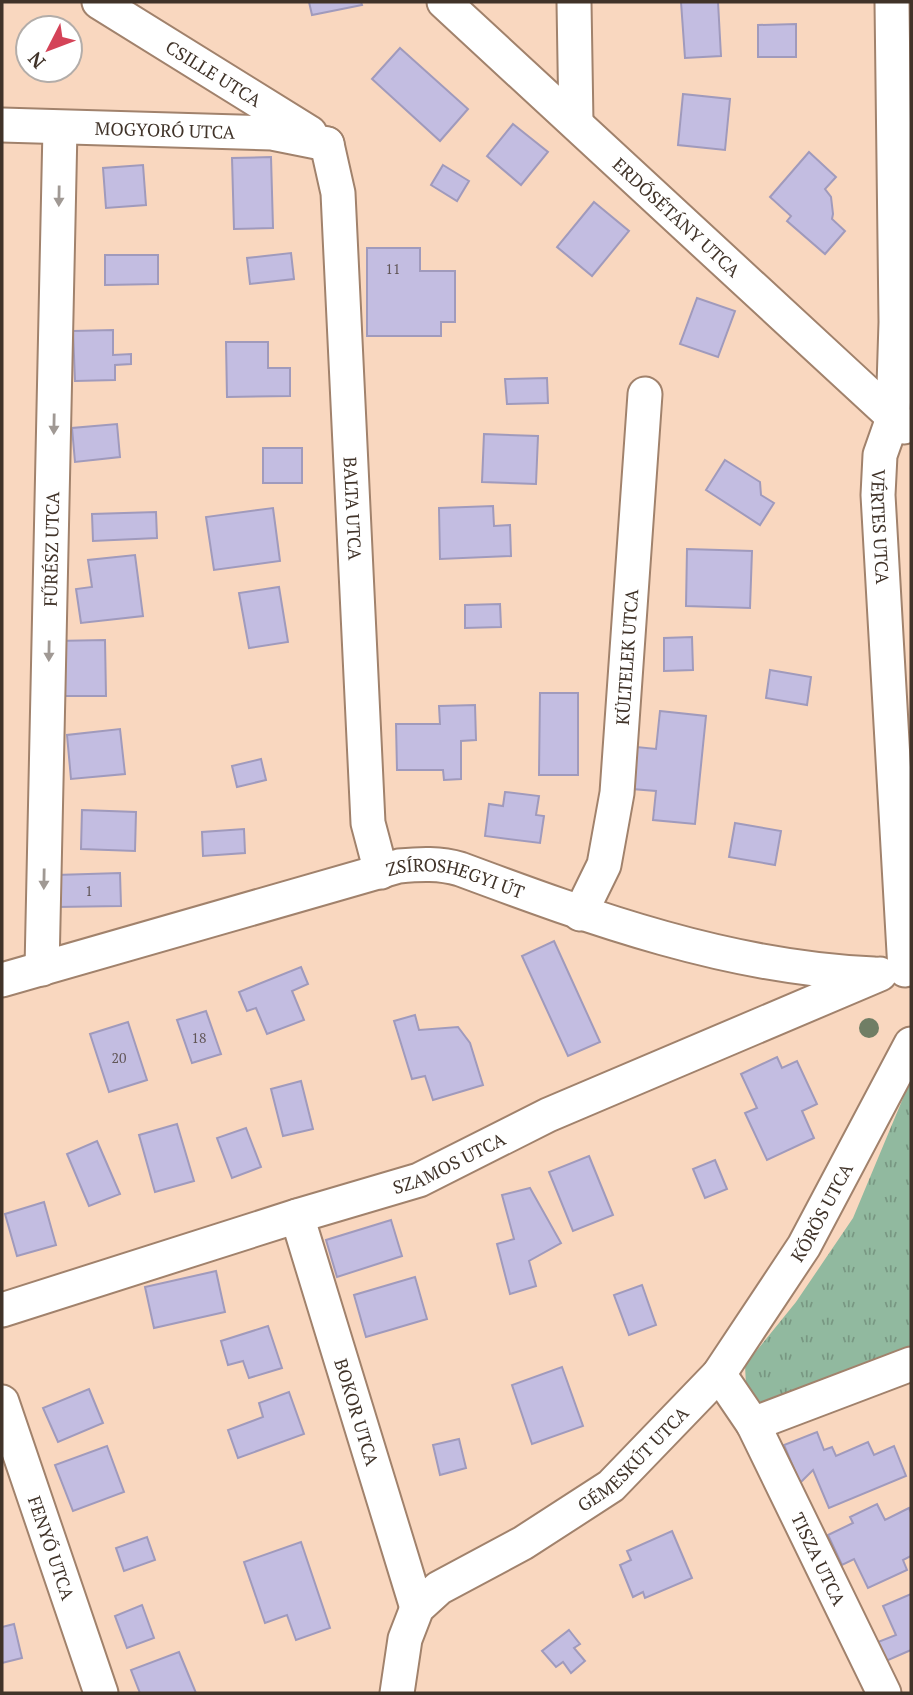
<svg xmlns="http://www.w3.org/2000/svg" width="913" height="1695" font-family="'PT Serif',serif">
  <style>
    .park { fill: url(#park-tufts) }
    .building { fill: #c3bde1; stroke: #a09abc; stroke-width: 2 }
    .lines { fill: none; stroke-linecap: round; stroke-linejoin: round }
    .minor-casing { stroke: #a1826c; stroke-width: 37 }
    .minor { stroke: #fff; stroke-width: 33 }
    .tree { fill: #707e65 }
    .oneway { fill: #a09994 }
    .labels { text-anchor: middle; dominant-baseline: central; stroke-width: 5; stroke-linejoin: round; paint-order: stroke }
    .number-label { font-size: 14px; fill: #615657 }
    .street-label { font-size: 18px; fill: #403329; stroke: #fff }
  </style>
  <defs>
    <pattern id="park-tufts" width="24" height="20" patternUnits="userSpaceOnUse" patternTransform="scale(1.75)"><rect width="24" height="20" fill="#91b99f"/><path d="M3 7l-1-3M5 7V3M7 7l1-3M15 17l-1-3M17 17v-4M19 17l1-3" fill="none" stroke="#789782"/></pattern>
  </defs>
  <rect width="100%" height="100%" fill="#f9d7bf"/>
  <polygon class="park" points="911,1079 911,1347 765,1407 746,1386 745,1365 796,1302 853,1218"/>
  <g class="building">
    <polygon points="309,2 361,2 362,5 312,15"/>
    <polygon points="681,2 718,2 721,56 685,58"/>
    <polygon points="796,24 796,57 758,57 758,25"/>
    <polygon points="400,48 468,109 440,141 372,79"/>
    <polygon points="683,94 730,99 725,150 678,145"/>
    <polygon points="513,124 548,152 521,185 487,156"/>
    <polygon points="809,152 836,177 825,189 831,197 833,214 832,219 845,231 825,254 787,221 791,216 770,197"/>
    <polygon points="271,157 273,228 234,229 232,158"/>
    <polygon points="143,165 146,205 106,208 103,168"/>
    <polygon points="443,165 469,181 457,201 431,185"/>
    <polygon points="594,202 629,231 592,276 557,247"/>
    <polygon points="367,248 420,248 420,271 455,271 455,322 441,322 441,336 367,336"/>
    <polygon points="291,253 294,279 250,284 247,258"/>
    <polygon points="105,255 158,255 158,284 105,285"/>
    <polygon points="697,298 735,311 718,357 680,344"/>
    <polygon points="113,330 113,355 131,354 131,364 115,365 115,380 75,381 73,331"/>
    <polygon points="226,342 268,342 268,368 290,368 290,396 227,397"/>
    <polygon points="547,378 548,403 507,404 505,379"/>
    <polygon points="117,424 120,457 75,462 72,428"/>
    <polygon points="484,434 538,436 536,484 482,482"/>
    <rect x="263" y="448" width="39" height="35"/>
    <polygon points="725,460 760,482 761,495 774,503 760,525 706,490"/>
    <polygon points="493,506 494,526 510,525 511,556 440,559 439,508"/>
    <polygon points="273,508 280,561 214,570 206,517"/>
    <polygon points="156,512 157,538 93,541 92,514"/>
    <polygon points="687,549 752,551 750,608 686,606"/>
    <polygon points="135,555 143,616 81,623 76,589 92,587 88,560"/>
    <polygon points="279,587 288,642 249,648 239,593"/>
    <polygon points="500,604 501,627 465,628 465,605"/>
    <polygon points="692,637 693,670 664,671 664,638"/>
    <polygon points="105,640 106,696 56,696 55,641"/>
    <polygon points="770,670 811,677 807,705 766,698"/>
    <polygon points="540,693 578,693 578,775 539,775"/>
    <polygon points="475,705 476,740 461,741 461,779 444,780 443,770 397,770 396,724 440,724 439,706"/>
    <polygon points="660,711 706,716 695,824 653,820 656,791 632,789 637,747 656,749"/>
    <polygon points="120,729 125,774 71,779 67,735"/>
    <polygon points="261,759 266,780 237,787 232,766"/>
    <polygon points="505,792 539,796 536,815 544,816 540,843 485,836 489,804 503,806"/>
    <polygon points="82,810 136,812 135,851 81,849"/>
    <polygon points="735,823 781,831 775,865 729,857"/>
    <polygon points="244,829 245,853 203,856 202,832"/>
    <polygon points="120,873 121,906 57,907 56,875"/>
    <polygon points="554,941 600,1042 568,1056 522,956"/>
    <polygon points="301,967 308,984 292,991 304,1020 267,1034 256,1008 247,1011 239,992"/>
    <polygon points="206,1011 221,1054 192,1063 177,1020"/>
    <polygon points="415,1015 419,1030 458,1027 470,1043 483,1085 433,1100 425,1076 412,1079 394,1021"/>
    <polygon points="128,1022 147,1080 109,1092 90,1034"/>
    <polygon points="777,1057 782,1068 797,1061 817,1104 802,1111 814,1138 767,1160 745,1113 757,1108 741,1074"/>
    <polygon points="301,1081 313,1129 283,1136 271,1089"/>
    <polygon points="177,1124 194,1181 155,1192 139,1135"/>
    <polygon points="246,1128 261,1167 232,1178 217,1138"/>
    <polygon points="97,1141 120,1194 89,1206 67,1154"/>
    <polygon points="589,1156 613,1215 573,1231 549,1172"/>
    <polygon points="715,1160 727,1189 705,1198 693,1169"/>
    <polygon points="530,1188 561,1243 529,1261 536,1286 510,1294 497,1244 514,1239 502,1195"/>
    <polygon points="44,1202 56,1245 17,1256 5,1214"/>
    <polygon points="391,1220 402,1256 337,1277 326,1240"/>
    <polygon points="216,1271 225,1312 154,1328 145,1287"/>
    <polygon points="415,1277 427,1319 366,1337 354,1295"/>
    <polygon points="642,1285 656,1325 629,1335 614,1295"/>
    <polygon points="268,1326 282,1368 249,1378 243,1361 228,1365 221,1341"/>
    <polygon points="562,1367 583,1426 532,1444 512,1385"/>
    <polygon points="89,1389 103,1423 58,1442 43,1408"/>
    <polygon points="289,1392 304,1434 238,1458 228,1430 263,1417 259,1403"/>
    <polygon points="817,1432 824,1450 832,1447 836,1456 868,1442 874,1455 894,1446 906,1476 829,1508 813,1470 800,1483 784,1445"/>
    <polygon points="459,1439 466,1468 440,1475 433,1445"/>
    <polygon points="107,1446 124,1492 73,1511 55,1465"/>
    <polygon points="877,1504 885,1520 909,1508 911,1513 911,1556 903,1560 907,1570 868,1588 854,1559 842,1565 828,1535 853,1523 850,1517"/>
    <polygon points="672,1531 692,1578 645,1598 643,1592 633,1597 620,1565 631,1560 627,1551"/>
    <polygon points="147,1537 155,1560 124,1571 116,1548"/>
    <polygon points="301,1542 330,1628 296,1640 287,1615 265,1623 244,1562"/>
    <polygon points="911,1594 911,1650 886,1661 878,1642 896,1635 883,1606"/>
    <polygon points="142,1605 154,1638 127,1648 115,1616"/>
    <polygon points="14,1624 22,1658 2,1663 2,1627"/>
    <polygon points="569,1630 580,1644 574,1648 585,1661 571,1673 563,1662 556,1667 542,1651"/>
    <polygon points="179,1652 196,1693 140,1693 131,1670"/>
  </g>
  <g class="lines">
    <g class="minor-casing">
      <g id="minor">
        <path id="s1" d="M99,2L310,133"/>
        <path id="s2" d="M444,2L904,427"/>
        <polyline points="574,2 576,123"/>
        <path id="s3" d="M892,2L896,322L893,418L880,455L878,495L905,970"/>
        <path id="s4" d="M2,125L272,133L327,144"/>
        <path id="s5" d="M327,144L338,193L368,823L381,872"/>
        <path id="s6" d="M580,914L604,865L617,793L645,394"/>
        <path id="s7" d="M42,969L60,128"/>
        <path id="s8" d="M2,980L399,866C420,864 440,863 460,869C594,919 730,968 874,974"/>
        <path id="s9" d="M297,1216L417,1608"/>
        <path id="s10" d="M2,1310L297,1216L419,1180L548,1115L880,974"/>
        <polyline points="719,1374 753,1424 911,1364"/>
        <path id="s11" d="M2,1402L101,1693"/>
        <path id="s12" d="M753,1424L884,1693"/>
        <path id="s13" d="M397,1693L405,1639L417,1608L439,1588L523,1543L611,1486L719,1374L804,1246L911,1044"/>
      </g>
    </g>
    <use href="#minor" class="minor"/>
  </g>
  <circle class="tree" cx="869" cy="1028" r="10"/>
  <defs><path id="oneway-solid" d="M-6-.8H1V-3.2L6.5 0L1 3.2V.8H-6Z" transform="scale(1.75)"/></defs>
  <g class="oneway">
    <use href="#oneway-solid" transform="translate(59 196) rotate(91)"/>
    <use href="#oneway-solid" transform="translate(54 424) rotate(91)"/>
    <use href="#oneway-solid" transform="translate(49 651) rotate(91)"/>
    <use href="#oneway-solid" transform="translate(44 879) rotate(91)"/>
  </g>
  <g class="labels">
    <g class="number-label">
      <text x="393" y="268">11</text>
      <text x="89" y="890">1</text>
      <text x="199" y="1037">18</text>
      <text x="119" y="1057">20</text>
    </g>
    <g class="street-label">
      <text stroke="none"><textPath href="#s1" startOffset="135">CSILLE UTCA</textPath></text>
      <text stroke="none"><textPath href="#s4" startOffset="163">MOGYORÓ UTCA</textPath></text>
      <text stroke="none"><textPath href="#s2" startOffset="317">ERDŐSÉTÁNY UTCA</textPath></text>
      <text stroke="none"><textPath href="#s5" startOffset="366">BALTA UTCA</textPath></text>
      <text stroke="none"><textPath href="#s3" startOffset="527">VÉRTES UTCA</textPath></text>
      <text stroke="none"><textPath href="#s7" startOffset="420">FŰRÉSZ UTCA</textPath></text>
      <text stroke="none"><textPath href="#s6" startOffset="264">KÜLTELEK UTCA</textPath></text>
      <text stroke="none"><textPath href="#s8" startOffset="471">ZSÍROSHEGYI ÚT</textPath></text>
      <text stroke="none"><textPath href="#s10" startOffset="471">SZAMOS UTCA</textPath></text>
      <text stroke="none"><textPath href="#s13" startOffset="665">KŐRÖS UTCA</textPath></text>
      <text stroke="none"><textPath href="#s9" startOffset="205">BOKOR UTCA</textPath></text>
      <text stroke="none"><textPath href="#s13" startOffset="352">GÉMESKÚT UTCA</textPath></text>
      <text stroke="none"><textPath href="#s11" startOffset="154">FENYŐ UTCA</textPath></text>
      <text stroke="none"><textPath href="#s12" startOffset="150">TISZA UTCA</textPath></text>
    </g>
  </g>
  <rect width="913" height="1695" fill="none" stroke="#403329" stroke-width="7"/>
  <g transform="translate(49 49) rotate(228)"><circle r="33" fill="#ffffff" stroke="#b3ada9" stroke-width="2"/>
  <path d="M0-5L12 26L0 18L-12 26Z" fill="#d44358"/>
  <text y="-10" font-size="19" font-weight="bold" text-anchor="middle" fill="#403329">N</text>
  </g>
</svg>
